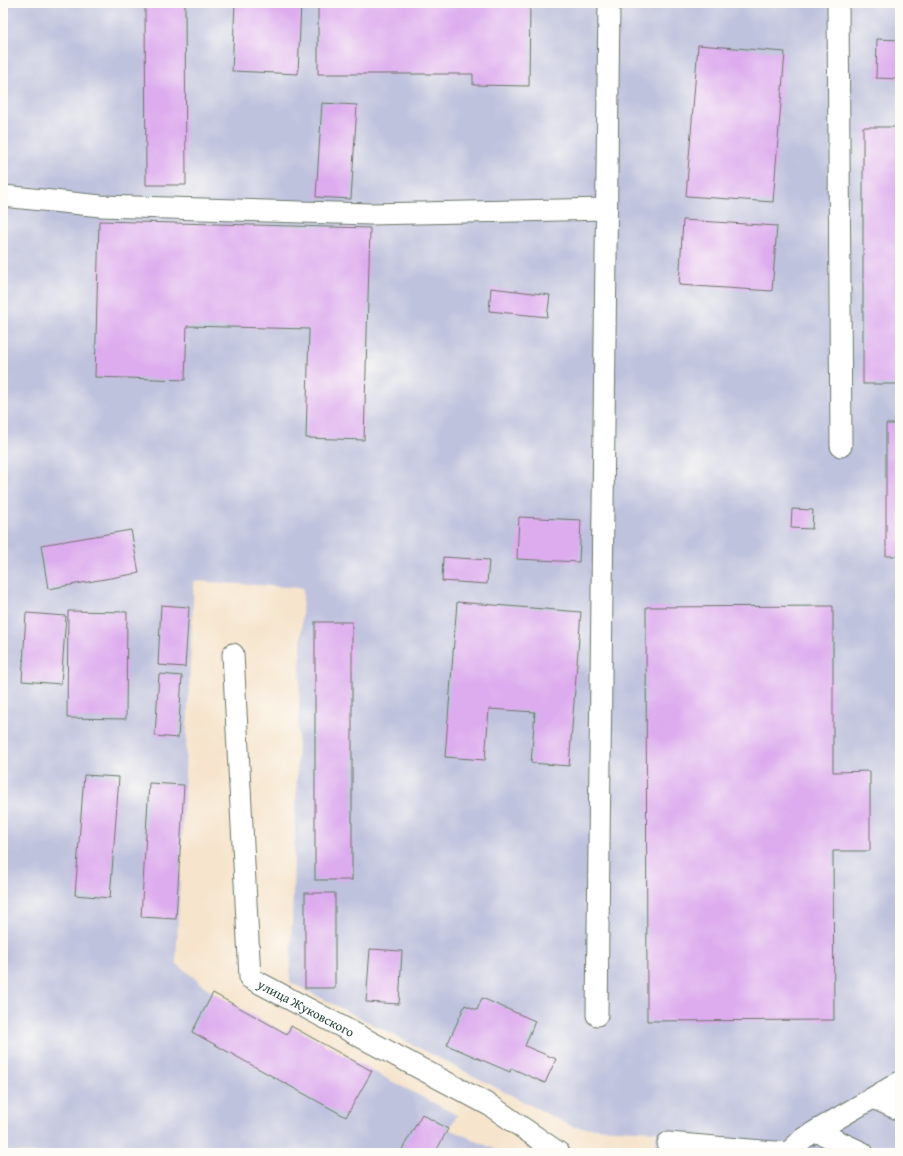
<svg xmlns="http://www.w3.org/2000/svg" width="903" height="1156" font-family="'Gentium Book Plus',serif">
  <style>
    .industrial { fill: #bfc2dd }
    .building { fill: #ddacee }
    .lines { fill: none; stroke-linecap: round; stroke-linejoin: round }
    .minor-casing { stroke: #6a7769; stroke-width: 23 }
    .minor { stroke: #fff; stroke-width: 21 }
    .labels { text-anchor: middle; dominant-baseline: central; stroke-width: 4; stroke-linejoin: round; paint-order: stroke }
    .street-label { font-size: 13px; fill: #1f3d34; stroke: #fdfcf7 }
  </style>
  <rect width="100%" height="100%" fill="#fdfcf7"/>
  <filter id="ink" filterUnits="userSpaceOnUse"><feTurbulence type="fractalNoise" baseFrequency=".025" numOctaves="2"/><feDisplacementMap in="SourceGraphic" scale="8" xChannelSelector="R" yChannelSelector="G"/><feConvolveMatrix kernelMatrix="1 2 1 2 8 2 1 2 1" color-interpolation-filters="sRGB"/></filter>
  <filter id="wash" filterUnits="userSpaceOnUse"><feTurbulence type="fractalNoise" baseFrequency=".012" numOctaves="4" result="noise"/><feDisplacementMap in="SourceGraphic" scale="16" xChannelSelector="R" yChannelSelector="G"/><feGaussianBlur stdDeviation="0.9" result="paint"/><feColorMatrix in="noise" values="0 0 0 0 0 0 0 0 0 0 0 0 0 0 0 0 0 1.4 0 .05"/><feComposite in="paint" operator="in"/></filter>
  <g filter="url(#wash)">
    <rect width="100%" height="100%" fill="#f6e4cc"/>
    <polygon class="industrial" points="3,3 900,3 900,1153 655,1153 657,1131 573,1127 290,982 303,588 194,581 176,963 213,993 286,1034 291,1026 372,1071 457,1115 449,1129 504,1153 3,1153"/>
    <g id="blocks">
      <g class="building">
        <polygon points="145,3 185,3 186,185 146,185"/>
        <polygon points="235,3 301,3 298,74 232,71"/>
        <polygon points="318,3 530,3 529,86 473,85 473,74 318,74"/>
        <polygon points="877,39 900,40 900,79 876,78"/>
        <polygon points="698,45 785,52 773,202 686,196"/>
        <polygon points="322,103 357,105 351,199 316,197"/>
        <rect x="863" y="127" width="37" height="257"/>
        <polygon points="683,220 777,226 772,291 679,285"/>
        <polygon points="99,221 370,228 364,440 306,438 309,329 187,326 185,380 95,377"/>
        <polygon points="491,288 550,295 547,317 489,311"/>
        <rect x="886" y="424" width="14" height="132"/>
        <polygon points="792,509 813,510 812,529 791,528"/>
        <polygon points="519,517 581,520 579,562 517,559"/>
        <polygon points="131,530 139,573 48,589 41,545"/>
        <polygon points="443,557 489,560 487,584 442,581"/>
        <polygon points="457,602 581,612 569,766 531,763 535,712 489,709 485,760 445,757"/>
        <polygon points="161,605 189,607 185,667 158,665"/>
        <polygon points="833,606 833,772 870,771 870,851 833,851 834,1020 647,1021 646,607"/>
        <polygon points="68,611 127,612 126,719 67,718"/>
        <polygon points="26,613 66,616 61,684 22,681"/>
        <rect x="315" y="622" width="37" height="258"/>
        <polygon points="159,674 182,676 178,738 155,736"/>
        <polygon points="84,775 119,777 110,898 75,895"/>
        <polygon points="149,783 184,785 176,919 141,917"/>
        <rect x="305" y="893" width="30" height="95"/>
        <polygon points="370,949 402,951 399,1004 366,1002"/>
        <polygon points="213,993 287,1034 291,1026 372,1071 346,1117 192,1032"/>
        <polygon points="482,998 535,1021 525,1046 556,1059 545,1083 511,1068 510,1072 447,1045 465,1005 477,1010"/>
        <polygon points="422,1114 448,1129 435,1153 400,1153"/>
      </g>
    </g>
  </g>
  <g filter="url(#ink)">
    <use href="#blocks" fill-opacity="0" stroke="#6a7769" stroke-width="1"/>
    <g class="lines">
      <g class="minor-casing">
        <g id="minor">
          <polyline points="838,3 841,446"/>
          <polyline points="3,196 101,206 370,214 606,209"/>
          <path id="s1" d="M233,654L250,978L491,1106L559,1153"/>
          <polyline points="597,1015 609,3"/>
          <polyline points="873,1098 900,1110"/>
          <polyline points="816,1131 863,1153"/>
          <polyline points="668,1143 788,1153"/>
          <polyline points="788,1153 804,1138 900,1082"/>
        </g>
      </g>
      <use href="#minor" class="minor"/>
    </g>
  </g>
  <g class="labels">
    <g class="street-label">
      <text stroke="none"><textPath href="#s1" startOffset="388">улица Жуковского</textPath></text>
    </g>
  </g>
  <rect width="903" height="1156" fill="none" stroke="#fdfcf7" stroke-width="16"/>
</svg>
